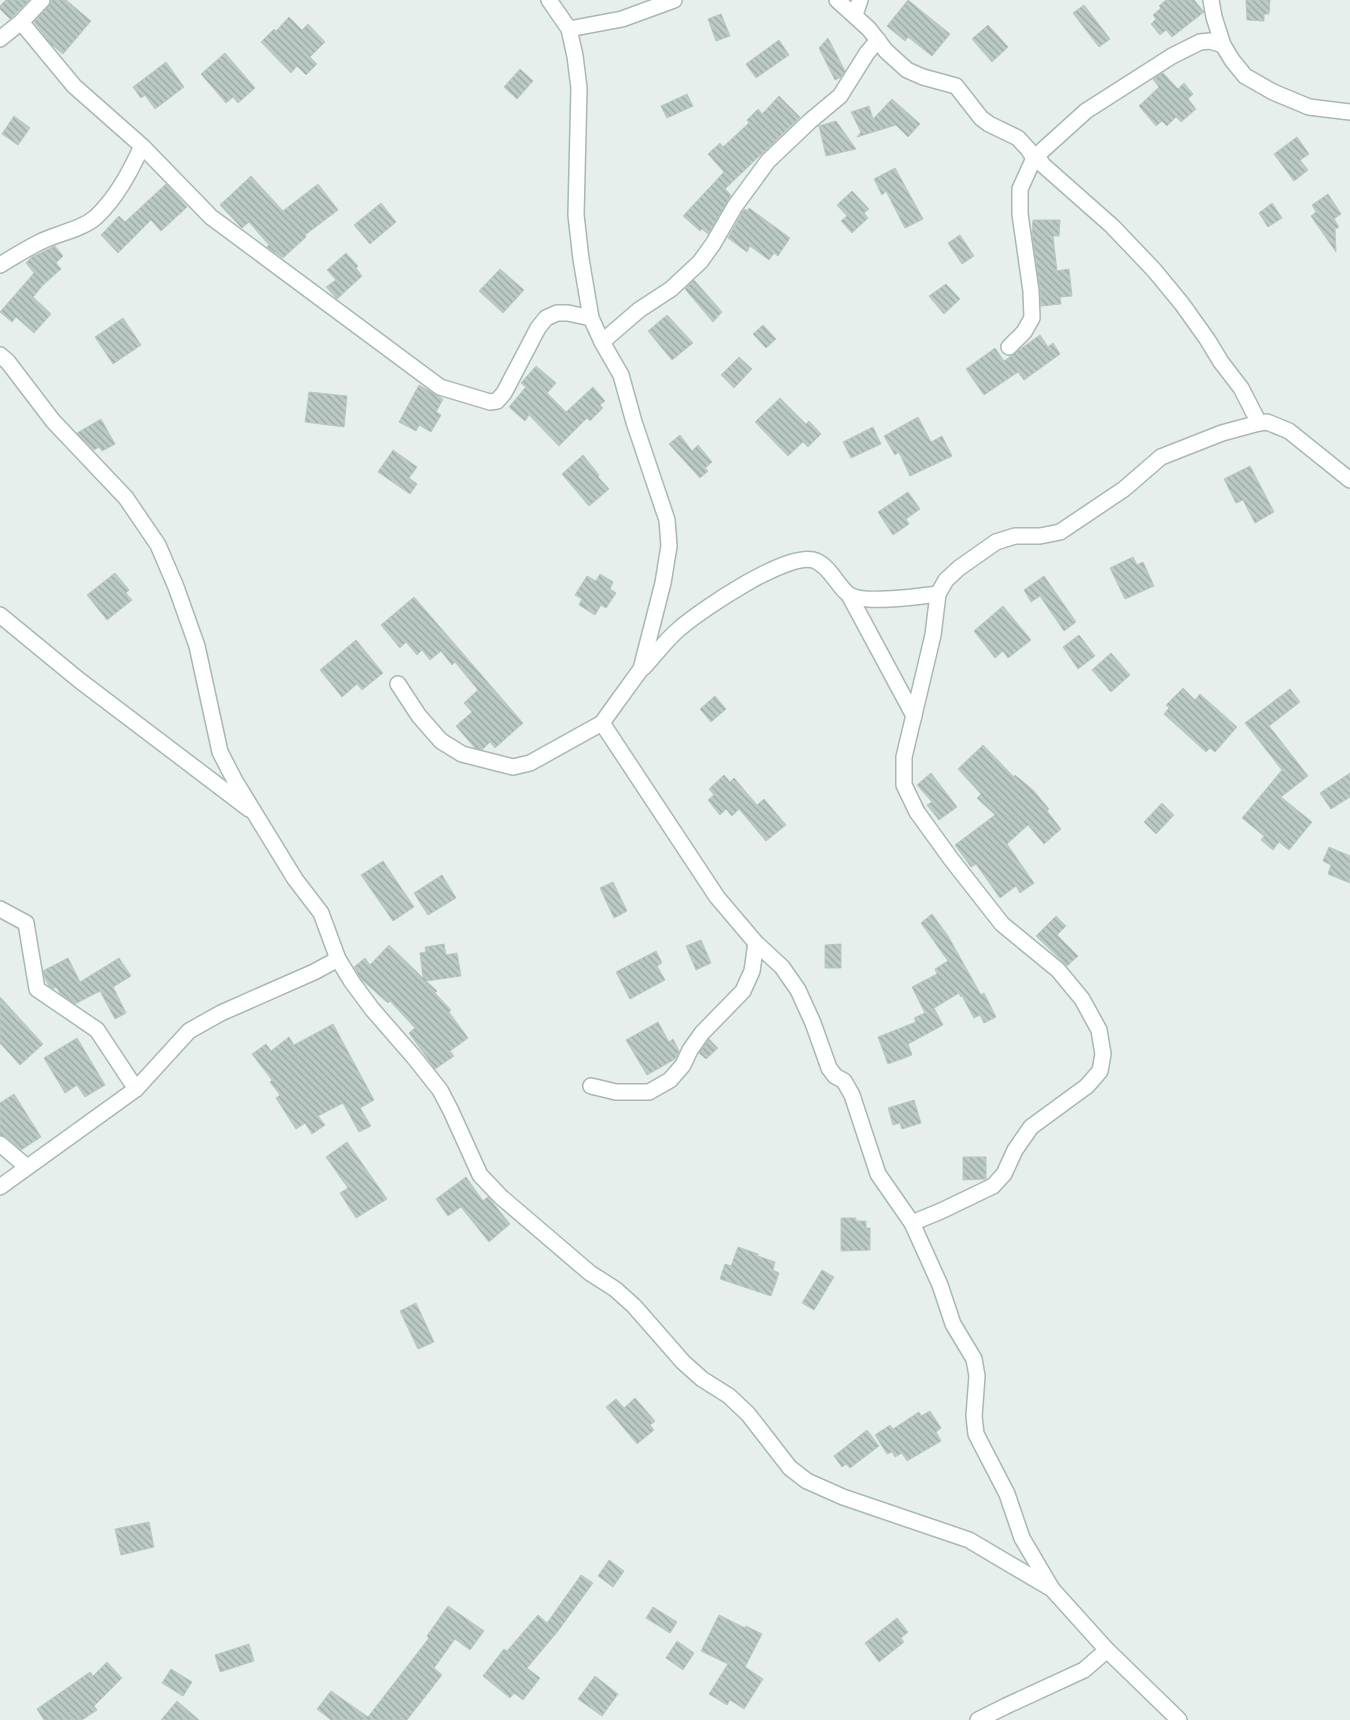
<svg xmlns="http://www.w3.org/2000/svg" width="1350" height="1720" font-family="'Archivo Narrow',sans-serif">
  <style>
    .building { fill: url(#building-back-hatch); stroke: #b8c9c2 }
    .lines { fill: none; stroke-linecap: round; stroke-linejoin: round }
    .minor-casing { stroke: #a8b8b2; stroke-width: 18 }
    .minor { stroke: #fff; stroke-width: 15 }
  </style>
  <defs>
    <pattern id="building-back-hatch" width="6" height="6" patternUnits="userSpaceOnUse" patternTransform="scale(1.25)"><rect width="6" height="6" fill="#bbcac4"/><path d="M-1 5l2 2M0 0l6 6M5-1l2 2" fill="none" stroke="#98a6a0"/></pattern>
  </defs>
  <rect width="100%" height="100%" fill="#e6efeb"/>
  <g class="building">
    <polygon points="6,0 29,0 10,19 0,9 0,6"/>
    <polygon points="51,0 66,0 91,21 63,54 51,44 34,22 49,6"/>
    <polygon points="908,0 950,34 932,56 908,37 905,41 887,26"/>
    <polygon points="1166,0 1194,0 1204,12 1172,37 1166,30 1160,35 1151,24 1156,19 1153,15 1161,8 1159,6"/>
    <polygon points="1246,0 1270,0 1269,14 1264,14 1264,21 1247,20"/>
    <polygon points="1084,5 1110,39 1099,47 1073,13"/>
    <polygon points="721,14 730,36 716,41 708,19"/>
    <polygon points="289,17 302,30 308,24 325,42 310,57 317,64 306,75 297,66 291,73 261,42 274,29 276,31"/>
    <polygon points="988,25 1008,47 992,62 972,39"/>
    <polygon points="828,38 845,71 841,77 835,80 819,48"/>
    <polygon points="779,40 789,55 756,78 746,64"/>
    <polygon points="225,53 255,88 238,103 233,97 226,103 201,74"/>
    <polygon points="166,62 184,87 155,109 145,95 141,98 133,87"/>
    <polygon points="520,69 533,81 517,99 504,87"/>
    <polygon points="1163,73 1178,89 1184,83 1193,94 1188,99 1196,109 1181,122 1176,117 1167,126 1162,121 1156,126 1139,106 1159,87 1153,79"/>
    <polygon points="687,94 693,106 667,118 661,106"/>
    <polygon points="779,96 800,117 725,189 731,195 708,234 702,229 700,231 683,216 724,172 708,154 720,143 723,147 749,123 747,120 758,109 762,114"/>
    <polygon points="892,99 920,124 908,137 896,125 857,137 861,132 851,112 869,106 873,119"/>
    <polygon points="14,116 30,128 18,145 2,134"/>
    <polygon points="836,121 856,149 826,156 819,126"/>
    <polygon points="1297,137 1309,154 1300,160 1308,170 1294,181 1274,154"/>
    <polygon points="895,168 923,219 905,228 886,191 882,195 874,179"/>
    <polygon points="251,176 283,211 318,184 338,210 305,235 306,237 283,258 267,247 269,245 249,222 242,228 220,205"/>
    <polygon points="166,184 187,207 161,231 151,220 118,253 101,235 119,216 125,222"/>
    <polygon points="852,191 869,209 864,213 868,218 852,233 841,221 847,216 837,205"/>
    <polygon points="1328,194 1341,214 1334,219 1339,227 1335,229 1336,252 1311,216 1316,212 1312,205"/>
    <polygon points="381,203 396,222 370,244 354,225"/>
    <polygon points="1272,203 1282,218 1268,227 1259,213"/>
    <polygon points="749,208 790,238 778,256 774,253 769,260 750,246 747,252 728,238 743,211 745,209 747,211"/>
    <polygon points="1033,220 1060,220 1059,236 1053,236 1057,271 1069,269 1072,296 1060,297 1061,304 1041,306 1040,290 1032,234"/>
    <polygon points="960,235 974,256 962,264 948,243"/>
    <polygon points="55,246 63,256 56,263 61,269 43,285 33,297 51,314 34,333 16,317 12,322 0,312 34,273 26,263 32,257"/>
    <polygon points="346,253 358,266 356,268 362,276 337,299 326,287 336,280 327,270"/>
    <polygon points="500,269 524,290 503,313 479,291"/>
    <polygon points="694,280 722,312 713,322 685,289"/>
    <polygon points="946,284 960,299 944,314 929,296"/>
    <polygon points="667,315 693,343 672,360 648,331"/>
    <polygon points="123,318 141,345 113,364 95,337"/>
    <polygon points="763,325 776,339 766,348 753,334"/>
    <polygon points="1040,335 1048,347 1053,343 1060,354 1024,380 1018,372 984,395 966,369 995,348 1004,361"/>
    <polygon points="739,357 752,369 734,388 721,375"/>
    <polygon points="536,366 556,383 547,393 566,412 593,387 605,401 600,405 603,408 590,421 587,418 559,446 529,415 525,421 509,407 526,387 521,383"/>
    <polygon points="419,385 443,399 436,412 441,415 431,432 419,425 416,431 399,422"/>
    <polygon points="309,392 347,396 344,427 305,422"/>
    <polygon points="780,398 806,424 809,421 821,434 808,447 803,442 788,456 755,422"/>
    <polygon points="918,417 931,442 942,436 952,456 910,476 899,452 895,455 884,436"/>
    <polygon points="101,419 115,444 102,451 99,447 94,450 77,433"/>
    <polygon points="873,427 881,444 851,458 843,442"/>
    <polygon points="680,435 692,451 698,445 712,462 705,468 708,471 700,478 669,444"/>
    <polygon points="393,450 417,467 409,478 417,484 410,494 378,472"/>
    <polygon points="583,455 599,475 598,477 609,489 589,506 562,474"/>
    <polygon points="1250,466 1274,512 1255,523 1243,500 1236,503 1224,479"/>
    <polygon points="908,492 920,509 906,519 909,524 893,535 878,512"/>
    <polygon points="1133,557 1137,565 1143,562 1154,586 1125,599 1110,568"/>
    <polygon points="115,573 129,590 126,593 132,600 107,620 87,595"/>
    <polygon points="600,574 613,582 610,589 616,593 606,608 601,605 595,615 579,605 582,599 575,595 587,576 596,581"/>
    <polygon points="1044,576 1076,622 1064,631 1040,596 1031,602 1024,590"/>
    <polygon points="414,597 523,723 495,748 490,742 482,750 475,748 456,726 472,712 464,703 478,690 455,662 452,665 441,651 430,660 422,650 417,655 406,642 400,648 381,625"/>
    <polygon points="1003,606 1031,640 1008,658 1003,651 995,658 974,631"/>
    <polygon points="1079,635 1095,656 1078,669 1063,647"/>
    <polygon points="356,640 383,673 362,690 357,684 342,697 320,670"/>
    <polygon points="1111,653 1130,675 1111,692 1092,670"/>
    <polygon points="1183,688 1195,700 1200,694 1237,727 1215,752 1210,748 1206,752 1164,714 1169,708 1166,705"/>
    <polygon points="1290,689 1300,702 1269,726 1308,776 1281,797 1312,822 1289,850 1279,842 1273,850 1261,840 1264,836 1242,818 1282,770 1245,723"/>
    <polygon points="715,696 726,709 711,722 700,709"/>
    <polygon points="983,745 1014,777 1015,775 1033,790 1049,809 1047,811 1061,829 1044,844 1028,825 1007,844 1034,883 1020,893 1016,886 1000,898 976,864 971,867 955,845 995,815 977,798 981,794 958,769"/>
    <polygon points="931,773 957,807 939,820 927,805 932,802 917,785"/>
    <polygon points="1350,773 1350,797 1331,809 1320,793"/>
    <polygon points="724,775 730,782 734,778 757,805 764,799 786,825 766,841 739,809 732,816 726,809 720,815 708,800 714,795 709,789"/>
    <polygon points="1162,803 1174,815 1156,834 1144,822"/>
    <polygon points="1329,847 1350,856 1350,883 1328,874 1331,865 1323,861"/>
    <polygon points="383,861 414,907 393,921 361,875"/>
    <polygon points="442,875 456,898 428,915 414,893"/>
    <polygon points="613,882 627,911 614,918 600,888"/>
    <polygon points="932,914 948,936 981,995 984,993 996,1017 984,1023 980,1015 974,1018 962,996 961,997 959,993 931,1010 934,1008 943,1025 908,1044 912,1055 888,1064 878,1037 916,1022 914,1018 925,1013 912,987 937,974 935,969 948,961 921,923"/>
    <polygon points="1056,916 1066,926 1057,935 1078,956 1067,966 1036,936"/>
    <polygon points="701,940 711,963 696,970 686,946"/>
    <polygon points="444,944 446,955 457,953 461,976 426,981 437,991 435,993 451,1010 449,1012 468,1038 450,1051 454,1056 435,1069 409,1033 415,1028 390,1001 388,1003 361,979 354,967 365,958 370,965 389,945 423,978 420,953 426,952 425,947"/>
    <polygon points="841,944 841,968 825,968 825,945"/>
    <polygon points="656,951 662,963 657,966 665,980 630,999 616,972"/>
    <polygon points="68,958 80,982 119,958 131,976 113,987 126,1013 115,1019 100,991 75,1004 60,993 56,987 53,989 49,986 45,978 43,971"/>
    <polygon points="0,997 43,1044 20,1065 0,1043"/>
    <polygon points="658,1022 669,1042 673,1039 679,1051 675,1059 647,1075 626,1040"/>
    <polygon points="333,1024 374,1100 360,1108 371,1126 359,1132 343,1103 318,1116 325,1125 312,1134 305,1123 296,1129 276,1098 280,1095 270,1082 272,1080 252,1054 266,1044 271,1051 289,1037 294,1045"/>
    <polygon points="77,1038 105,1085 85,1097 77,1085 65,1093 44,1058"/>
    <polygon points="709,1039 718,1048 706,1059 699,1053"/>
    <polygon points="14,1094 41,1137 21,1150 6,1137 0,1135 0,1103"/>
    <polygon points="914,1100 921,1123 902,1129 900,1123 893,1125 888,1108"/>
    <polygon points="347,1142 387,1199 356,1218 340,1193 348,1188 326,1157"/>
    <polygon points="963,1157 986,1157 986,1179 963,1180"/>
    <polygon points="466,1177 483,1201 488,1197 510,1224 489,1242 461,1207 448,1216 436,1199"/>
    <polygon points="841,1218 856,1218 856,1221 866,1221 866,1228 870,1228 870,1250 841,1251"/>
    <polygon points="738,1247 758,1254 758,1256 775,1262 773,1270 779,1273 771,1296 720,1279 725,1264 731,1266"/>
    <polygon points="822,1270 834,1277 814,1310 802,1303"/>
    <polygon points="416,1303 434,1342 418,1349 400,1311"/>
    <polygon points="635,1398 655,1421 650,1425 654,1430 637,1444 606,1407 616,1399 624,1408"/>
    <polygon points="930,1411 941,1428 936,1432 941,1441 907,1461 902,1453 895,1457 892,1452 887,1454 875,1435 890,1425 893,1429 919,1412 921,1416"/>
    <polygon points="867,1430 879,1446 850,1468 846,1464 842,1467 834,1456"/>
    <polygon points="149,1522 154,1547 121,1555 115,1529"/>
    <polygon points="609,1560 624,1571 613,1587 598,1576"/>
    <polygon points="581,1575 593,1583 558,1631 527,1668 540,1678 523,1700 514,1693 510,1698 483,1676 504,1649 507,1651 538,1615 547,1623"/>
    <polygon points="448,1606 484,1631 470,1650 455,1639 434,1668 442,1675 407,1720 331,1720 317,1709 331,1691 368,1717 429,1638 427,1636"/>
    <polygon points="653,1607 677,1622 670,1633 646,1618"/>
    <polygon points="719,1615 745,1628 746,1626 762,1634 745,1667 763,1679 744,1709 730,1700 727,1705 709,1694 728,1664 701,1651"/>
    <polygon points="897,1618 908,1632 901,1638 904,1642 879,1662 865,1643"/>
    <polygon points="677,1641 694,1653 683,1670 666,1658"/>
    <polygon points="249,1644 254,1661 220,1672 215,1655"/>
    <polygon points="107,1662 122,1678 94,1706 97,1710 82,1720 44,1720 37,1709 90,1672 93,1676"/>
    <polygon points="171,1669 192,1682 183,1696 162,1683"/>
    <polygon points="595,1676 618,1694 602,1716 578,1699"/>
    <polygon points="177,1701 199,1720 161,1720"/>
  </g>
  <g class="lines">
    <g class="minor-casing">
      <g id="minor">
        <polyline points="837,0 869,29 886,51 907,70 923,77 956,86 981,118 989,124 1018,138 1028,149 1034,158"/>
        <polyline points="1211,0 1214,17 1223,45 1232,60 1245,76 1273,92 1309,107 1350,112"/>
        <polyline points="855,15 860,0"/>
        <polyline points="21,22 74,86 142,146 211,217 440,387 490,402 497,401 504,393 538,328 546,318 557,313 568,313 591,318"/>
        <polyline points="569,29 622,19 674,0"/>
        <polyline points="0,39 21,22 42,0"/>
        <polyline points="1037,156 1043,165 1112,226 1154,270 1182,304 1207,339 1221,362 1241,388 1259,423"/>
        <path d="M0,265C13,257 26,249 40,242C58,233 81,230 96,217C117,197 130,172 142,146"/>
        <polyline points="602,342 639,310 671,289 700,262 713,244 735,206 768,161 810,121 840,96 867,53 878,40"/>
        <polyline points="1009,347 1024,332 1032,318 1031,291 1020,214 1020,189 1034,158 1086,111 1172,56 1200,42 1210,41 1223,45"/>
        <polyline points="0,355 8,362 53,421 126,498 158,545 176,587 197,646 220,752 235,781 295,879 321,913 338,959 352,982 372,1009 413,1056 440,1090 451,1111 480,1175 501,1197 590,1273 615,1289 634,1306 683,1362 702,1379 729,1396 748,1414 790,1468 807,1481 843,1497 969,1540 1052,1589"/>
        <polyline points="849,595 914,716"/>
        <polyline points="0,615 79,680 249,809"/>
        <path d="M643,668C655,655 666,640 679,629C701,610 790,549 816,561C830,567 837,585 848,594C862,605 920,596 938,594"/>
        <polyline points="398,684 419,716 441,741 462,754 513,767 530,763 602,723 617,702 641,669 663,583 669,546 667,520 634,422 621,375 602,342 591,318 581,259 576,215 579,88 575,56 569,29 549,0"/>
        <polyline points="602,723 717,897 756,943 782,967 798,990 813,1023 829,1068 835,1076 844,1081 852,1095 878,1174 912,1223 940,1285 953,1324 974,1359 977,1376 974,1416 976,1434 1007,1494 1022,1538 1052,1589 1107,1650 1179,1720"/>
        <polyline points="0,909 26,923 37,989 97,1030 136,1089"/>
        <polyline points="591,1086 616,1092 649,1092 670,1080 683,1065 690,1050 702,1033 743,991 752,971 756,943"/>
        <polyline points="0,1144 27,1167"/>
        <polyline points="0,1187 136,1089 189,1031 221,1013 314,972 338,959"/>
        <polyline points="912,1223 941,1211 993,1186 1004,1174 1015,1150 1031,1127 1087,1086 1100,1071 1103,1054 1099,1030 1082,999 1058,970 1002,924 951,859 917,812 904,785 904,757 933,635 938,594 946,580 959,568 996,542 1015,536 1040,536 1060,532 1124,489 1161,457 1222,433 1259,423 1267,422 1289,431 1350,480"/>
        <polyline points="978,1720 1006,1706 1084,1670 1107,1650"/>
      </g>
    </g>
    <use href="#minor" class="minor"/>
  </g>
</svg>
